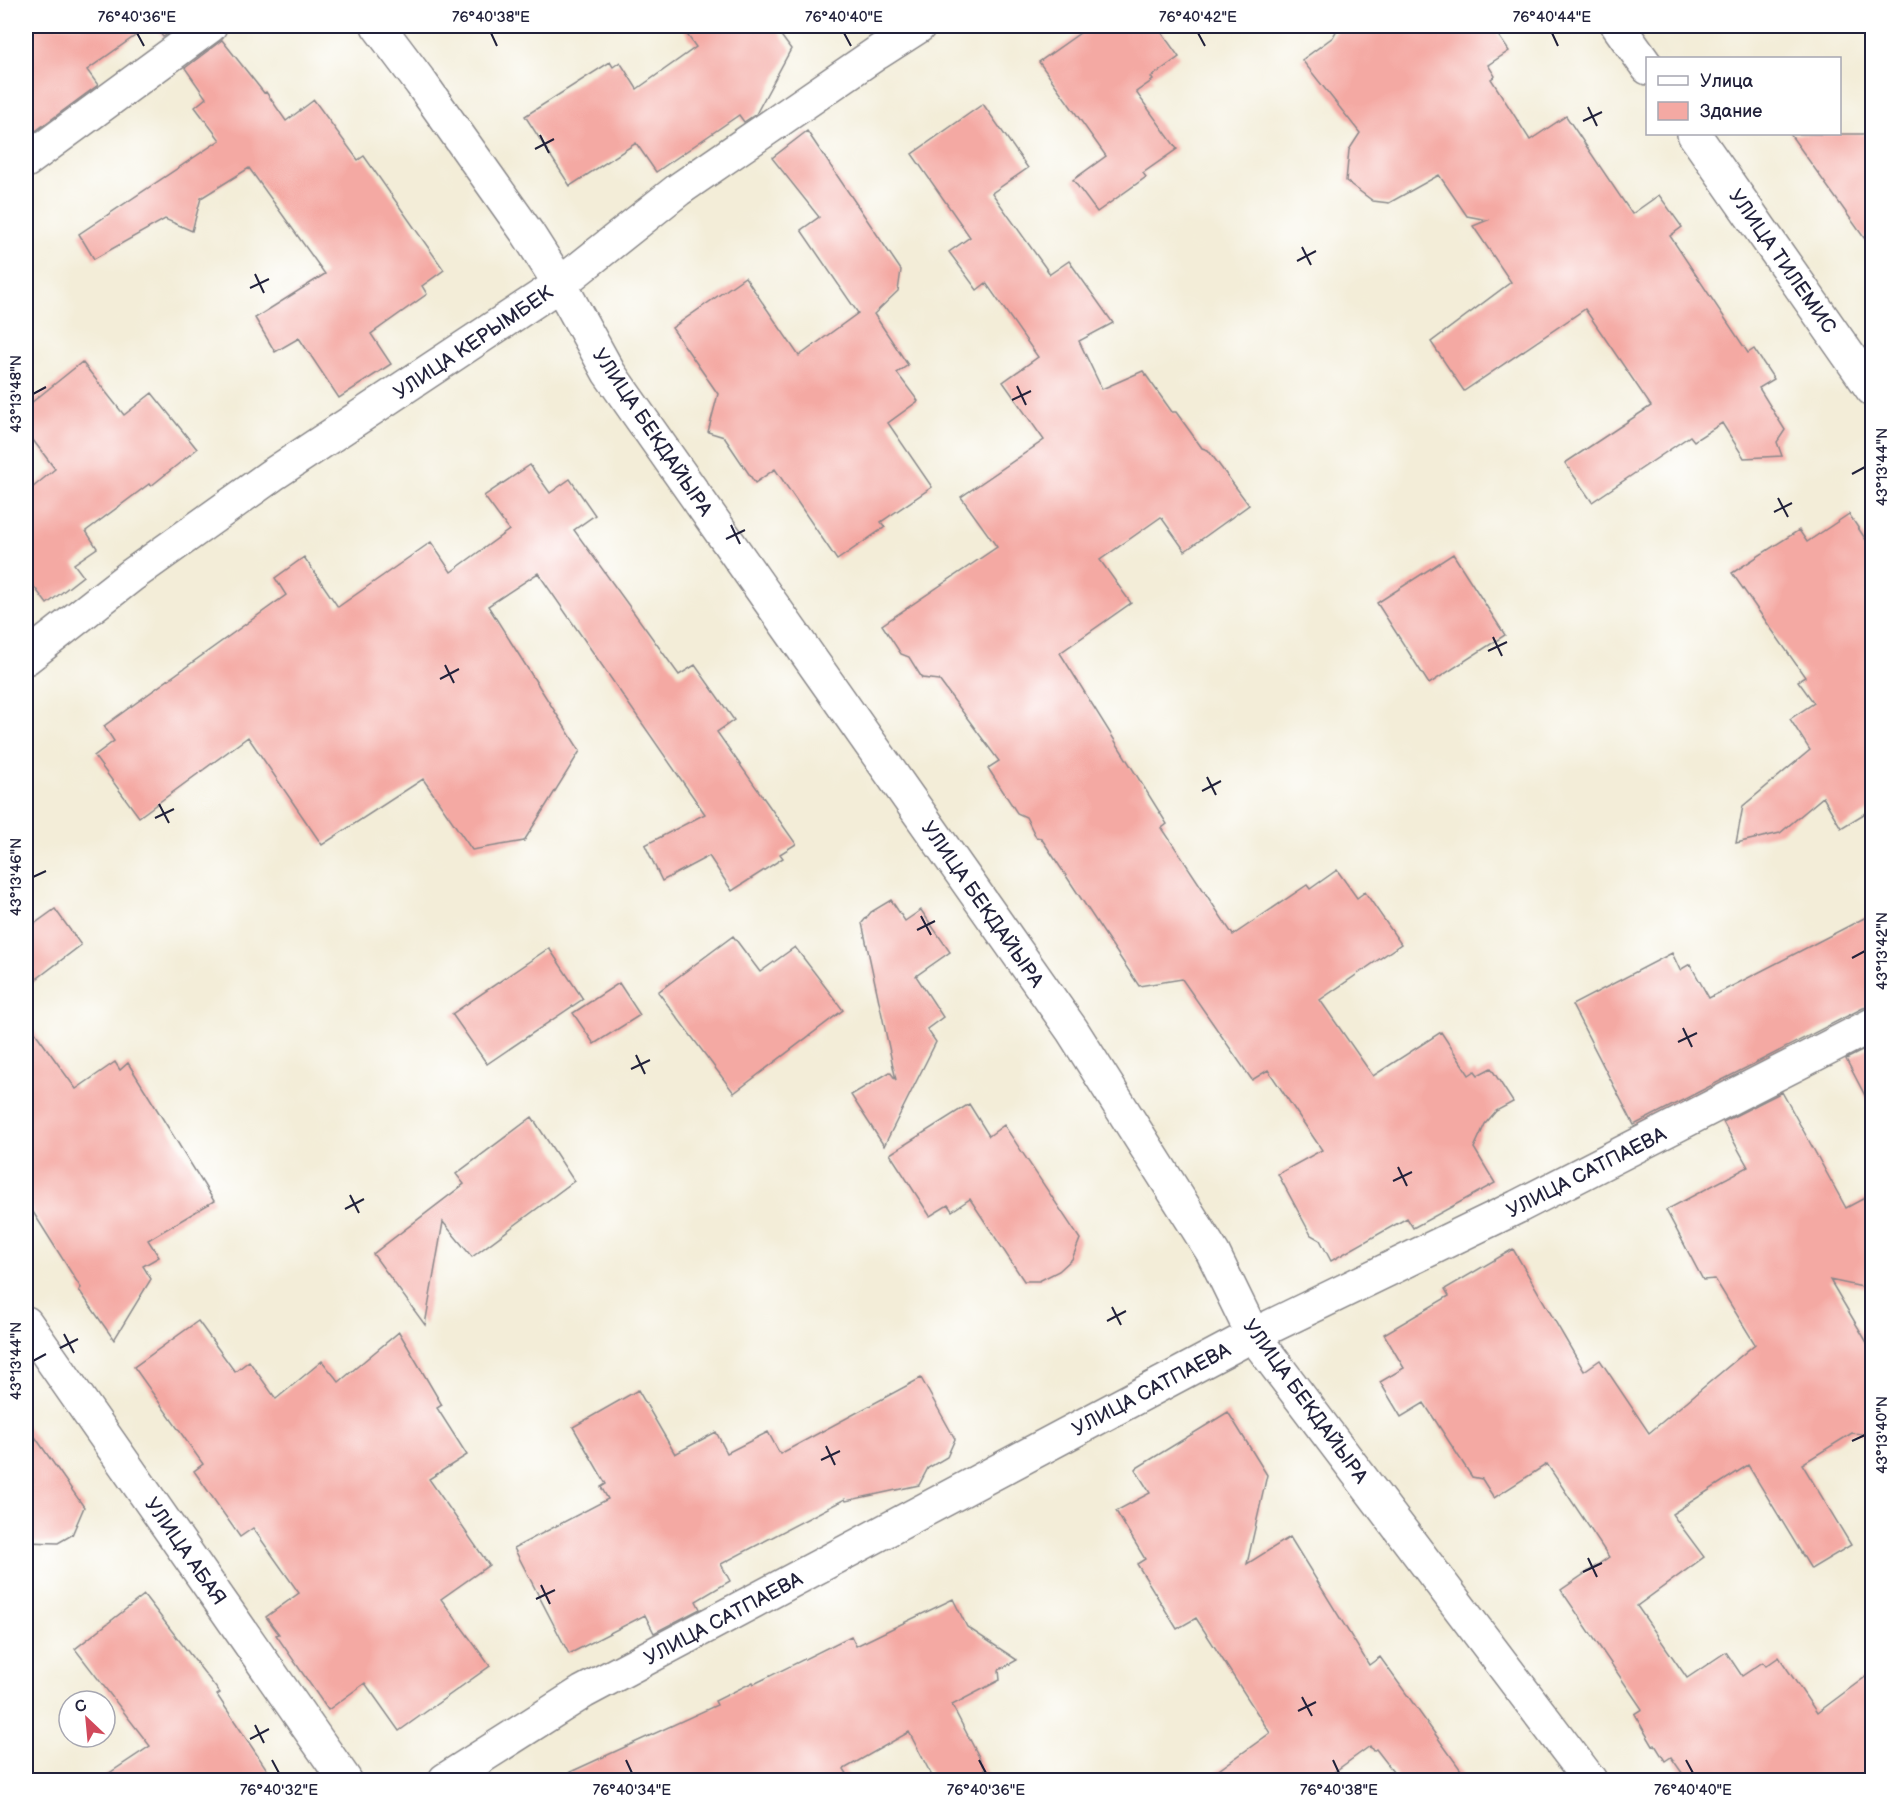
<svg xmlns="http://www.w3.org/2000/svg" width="1898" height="1806" viewBox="0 0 1898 1806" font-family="'Balsamiq Sans',sans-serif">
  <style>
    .building { fill: #f4a9a3 }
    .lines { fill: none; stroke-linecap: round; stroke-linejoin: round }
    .minor-casing { stroke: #8a888a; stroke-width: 36 }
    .minor { stroke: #fff; stroke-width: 33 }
    .ticks { fill: none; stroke: #22223b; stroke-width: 2 }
    .labels { text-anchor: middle; stroke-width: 6; stroke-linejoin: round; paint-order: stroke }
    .street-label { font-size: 20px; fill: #22223b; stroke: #fff }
    .neatline { fill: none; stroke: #22223b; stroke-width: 2 }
    .ticks-label { font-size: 15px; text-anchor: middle; fill: #22223b }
  </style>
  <rect width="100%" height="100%" fill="#fff"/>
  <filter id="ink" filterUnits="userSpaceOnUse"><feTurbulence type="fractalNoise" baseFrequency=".0167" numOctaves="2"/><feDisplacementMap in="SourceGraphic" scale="12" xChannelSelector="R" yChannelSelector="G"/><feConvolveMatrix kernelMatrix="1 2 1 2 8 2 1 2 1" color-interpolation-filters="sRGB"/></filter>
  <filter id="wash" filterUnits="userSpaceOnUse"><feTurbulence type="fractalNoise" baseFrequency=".008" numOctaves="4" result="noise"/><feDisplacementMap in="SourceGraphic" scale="24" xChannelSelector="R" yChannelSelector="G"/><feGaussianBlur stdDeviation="1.35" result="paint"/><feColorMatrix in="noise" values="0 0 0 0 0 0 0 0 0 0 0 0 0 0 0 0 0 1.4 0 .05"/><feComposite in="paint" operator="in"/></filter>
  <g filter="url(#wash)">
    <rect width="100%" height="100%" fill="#f3edd8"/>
    <g id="blocks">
      <path class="building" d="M26,26H149L87,70L98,85L26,138Z
        M155,26H179L163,37Z
        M681,26H774L791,49L756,114L744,122L739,115L656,172L636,143L570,186L525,116L610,62L613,67L620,62L637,89L696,47Z
        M1090,26H1157L1179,57L1151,77L1153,80L1136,92L1177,149L1143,173L1146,177L1097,212L1073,180L1106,156L1039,62Z
        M1339,26H1492L1509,51L1488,65L1495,76L1491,79L1530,140L1566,116L1632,214L1659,195L1682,227L1670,236L1748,353L1754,349L1774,379L1759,388L1785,430L1777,442L1782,456L1744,458L1722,423L1694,441L1690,436L1592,502L1565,463L1651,406L1585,309L1464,391L1431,342L1511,282L1473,226L1488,220L1467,216L1439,175L1389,203L1373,201L1346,181L1349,150L1360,133L1302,60L1333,37Z
        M222,40L264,93L266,92L286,121L314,100L358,160L364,156L444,270L422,286L427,294L371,334L391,364L339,398L299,338L275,352L255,318L325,274L249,168L201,198L192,231L165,219L94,259L79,234L220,140L195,107L206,98L185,68Z
        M983,104L1028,168L992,193L1050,274L1069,261L1113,323L1079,341L1102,389L1143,371L1172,412H1176L1202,448L1208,450L1249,505L1185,551L1161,517L1100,560L1131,603L1060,653L1167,824L1162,828L1233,935L1307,885L1310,889L1337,870L1357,898L1365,892L1401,944L1320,1000L1373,1076L1441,1032L1469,1075L1475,1071L1478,1075L1491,1068L1513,1102L1496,1111L1485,1124L1474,1148L1495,1183L1413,1228L1407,1218L1331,1261L1320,1240L1311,1235L1278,1174L1322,1150L1268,1070L1252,1080L1182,979L1139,986L1041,838L1036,837L1026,817L1017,813L988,768L999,761L939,680L922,678L909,657L901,654L882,625L997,547L961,497L1044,440L1003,382L1038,357L986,283L977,290L949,252L970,237L912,154Z
        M807,131L901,270L898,291L874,314L908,365L897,373L918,401L888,423L932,487L881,522L885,527L837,560L775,469L755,483L724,437L708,432L718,394L672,328L745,277L799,356L858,313L801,230L819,217L772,158Z
        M1790,134H1872V249Z
        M82,362L124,415L152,393L197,449L151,486L149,484L86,531L97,548L74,564L83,576L47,604L26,576V493L55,469L26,431V407Z
        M530,465L550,493L570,479L595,515L574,530L679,675L695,665L734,720L717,732L796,844L780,854L783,858L732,891L709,856L662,881L645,845L705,814L538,573L488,606L580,751L524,841L472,850L423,779L322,845L248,737L139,817L94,756L114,741L104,726L286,595L275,578L304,557L338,607L431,542L451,572L509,530L484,496Z
        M1849,514L1872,549V809L1841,828L1823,797L1780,833L1736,843L1743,806L1810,750L1790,719L1814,703L1798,681L1805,677L1732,573L1799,530L1807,542Z
        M1453,554L1505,635L1429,684L1377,603Z
        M891,900L905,921L921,910L950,952L916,976L943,1017L927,1029L936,1042L884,1146L851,1095L890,1072L896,1080L862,923L871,912Z
        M55,909L81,945L26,987V930Z
        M1872,914V1006L1863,1008L1634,1125L1572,1005L1672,953L1680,970L1690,964L1709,998Z
        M733,936L760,972L795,947L843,1010L734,1093L658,992Z
        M549,948L583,999L487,1064L452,1014Z
        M619,983L640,1015L594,1044L573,1013Z
        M26,1020L76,1089L115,1062L120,1070L128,1063L214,1201L148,1240L159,1257L143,1266L151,1279L114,1340L79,1290L81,1288L26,1201Z
        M1872,1046V1109L1846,1059Z
        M1782,1092L1846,1208L1872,1194V1289L1830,1280L1872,1351V1435L1852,1433L1802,1464L1851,1545L1811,1569L1748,1465L1672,1514L1704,1557L1637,1606L1687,1678L1726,1652L1742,1676L1763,1662L1766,1666L1779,1657L1817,1713L1872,1672V1780H1687L1671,1757L1665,1761L1655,1745L1653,1746L1634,1714L1642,1709L1561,1590L1609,1557L1547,1464L1494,1498L1482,1479L1472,1477L1424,1403L1401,1417L1380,1382L1404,1368L1384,1334L1449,1296L1445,1289L1513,1249L1584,1371L1600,1360L1649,1433L1755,1344L1715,1279L1703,1280L1666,1210L1748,1167L1723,1122Z
        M969,1104L989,1136L1004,1125L1080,1239L1072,1259L1059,1271L1039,1281H1024L970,1199L952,1211L948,1205L930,1216L890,1154Z
        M532,1117L574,1181L472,1257L443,1222L425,1325L373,1254L464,1184L456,1174Z
        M198,1321L235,1372L249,1361L276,1399L322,1361L339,1382L399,1332L442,1405L437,1408L467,1455L429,1479L489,1565L441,1599L490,1666L399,1731L365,1683L328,1710L276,1635L279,1634L266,1617L299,1593L253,1528L240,1537L194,1471L203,1464L134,1367Z
        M921,1378L955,1439L947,1457L928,1468L919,1485L846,1501L845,1499L721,1564L730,1581L696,1601L700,1609L654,1633L645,1615L569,1654L514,1548L608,1499L601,1487L606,1484L573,1427L638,1390L675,1454L716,1432L727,1453L768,1432L780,1454Z
        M1228,1412L1267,1475L1247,1564L1290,1537L1369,1665L1380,1657L1468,1780H1400L1376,1749L1373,1751L1370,1746L1323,1780H1205L1270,1733L1196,1618L1177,1629L1137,1564L1145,1559L1116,1511L1150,1493L1135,1469Z
        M26,1424L84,1507L72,1535L58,1543L26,1542Z
        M144,1595L220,1693L217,1695L274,1780H99L150,1746L75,1649Z
        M953,1599L967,1627L1017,1660L999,1670L1000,1680L952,1705L991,1780H934L909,1732L844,1769L851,1780H553L717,1705L715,1701L753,1682L754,1684L851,1636L856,1646Z"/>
    </g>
  </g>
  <g filter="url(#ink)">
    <use href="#blocks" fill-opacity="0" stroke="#8a888a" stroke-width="1.5"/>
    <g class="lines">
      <g class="minor-casing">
        <path id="minor" d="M378,26L421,83L528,234L560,284L609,373L1072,1030L1213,1253L1253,1335L1590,1780
          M1618,26L1648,68
          M1694,134L1872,389
          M26,161L210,26
          M26,658L132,575L272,475L560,284L678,190L877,53L919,26
          M26,1323L345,1780
          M445,1780L583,1692L1253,1335L1517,1207L1872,1025"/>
      </g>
      <use href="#minor" class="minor"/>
    </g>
  </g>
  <path class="ticks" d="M137,33L144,46M491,33L497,46M844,33L851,46M1198,33L1205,46M1552,33L1558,46M1588,107L1597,126M1583,121L1602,112M540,135L549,153M535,149L554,139M1302,247L1311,265M1297,261L1316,251M255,274L264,293M250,288L269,279M1017,386L1026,405M33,394L46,387M1012,400L1031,391M1852,474L1865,467M1778,498L1788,517M1774,512L1792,503M731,525L740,544M726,539L745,530M1493,637L1502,656M1488,651L1507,642M445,665L454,683M440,679L459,669M1207,777L1216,795M1202,791L1221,781M159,804L169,823M155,818L174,809M33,877L46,871M921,916L931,935M917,930L935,921M1852,958L1865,951M1683,1028L1692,1047M1678,1042L1697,1033M636,1055L645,1074M631,1069L650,1060M1398,1167L1407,1186M1393,1181L1412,1172M350,1195L359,1213M345,1209L364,1199M1112,1307L1121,1325M1107,1321L1126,1311M64,1334L74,1353M60,1348L78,1339M33,1361L46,1354M1852,1441L1865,1435M826,1446L835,1465M821,1460L840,1451M1588,1558L1597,1577M1583,1572L1602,1563M541,1585L550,1604M536,1599L555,1590M1302,1697L1312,1716M1298,1711L1316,1702M255,1725L264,1743M250,1739L269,1729M272,1760L279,1773M626,1760L632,1773M979,1760L986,1773M1333,1760L1339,1773M1686,1760L1693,1773"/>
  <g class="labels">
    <g class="street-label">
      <text transform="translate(1783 261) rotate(55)" y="7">УЛИЦА ТИЛЕМИС</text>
      <text transform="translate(473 342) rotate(-34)" y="7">УЛИЦА КЕРЫМБЕК</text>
      <text transform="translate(653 432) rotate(56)" y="7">УЛИЦА БЕКДАЙЫРА</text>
      <text transform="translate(983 904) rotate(55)" y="7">УЛИЦА БЕКДАЙЫРА</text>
      <text transform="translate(1586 1172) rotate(-27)" y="7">УЛИЦА САТПАЕВА</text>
      <text transform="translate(1151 1389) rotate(-28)" y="7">УЛИЦА САТПАЕВА</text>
      <text transform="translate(1306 1401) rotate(54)" y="7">УЛИЦА БЕКДАЙЫРА</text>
      <text transform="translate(186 1551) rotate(55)" y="7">УЛИЦА АБАЯ</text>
      <text transform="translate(723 1618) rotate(-28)" y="7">УЛИЦА САТПАЕВА</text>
    </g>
  </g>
  <rect width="1898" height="1806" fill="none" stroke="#fff" stroke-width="66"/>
  <rect x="1646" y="57" width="195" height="78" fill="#ffffff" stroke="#a7a7b1" stroke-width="1.5"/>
  <rect x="1658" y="76" width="30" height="9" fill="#ffffff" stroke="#a7a7b1" stroke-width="1.5"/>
  <text x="1700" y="87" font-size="18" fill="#22223b">Улица</text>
  <rect x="1658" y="102" width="30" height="18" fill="#f4a9a3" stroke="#a7a7b1" stroke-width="1.5"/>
  <text x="1700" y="117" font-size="18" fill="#22223b">Здание</text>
  <g transform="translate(87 1719) rotate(334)"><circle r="28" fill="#ffffff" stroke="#a7a7b1" stroke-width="1.5"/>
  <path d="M0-4.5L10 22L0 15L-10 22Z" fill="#d1495b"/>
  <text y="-9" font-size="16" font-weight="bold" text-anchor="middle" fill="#22223b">С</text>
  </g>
  <rect x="33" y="33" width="1832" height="1740" class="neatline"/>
  <g class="ticks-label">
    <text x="137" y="22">76°40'36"E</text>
    <text x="491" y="22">76°40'38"E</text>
    <text x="844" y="22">76°40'40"E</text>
    <text x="1198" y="22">76°40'42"E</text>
    <text x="1552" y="22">76°40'44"E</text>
    <text transform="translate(16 394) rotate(-90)" y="5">43°13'48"N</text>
    <text transform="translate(1882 467) rotate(-90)" y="5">43°13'44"N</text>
    <text transform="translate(16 877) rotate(-90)" y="5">43°13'46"N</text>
    <text transform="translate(1882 951) rotate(-90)" y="5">43°13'42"N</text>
    <text transform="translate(16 1361) rotate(-90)" y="5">43°13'44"N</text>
    <text transform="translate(1882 1435) rotate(-90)" y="5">43°13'40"N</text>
    <text x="279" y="1795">76°40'32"E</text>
    <text x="632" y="1795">76°40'34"E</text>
    <text x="986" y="1795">76°40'36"E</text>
    <text x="1339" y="1795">76°40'38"E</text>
    <text x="1693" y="1795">76°40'40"E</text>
  </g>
</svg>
